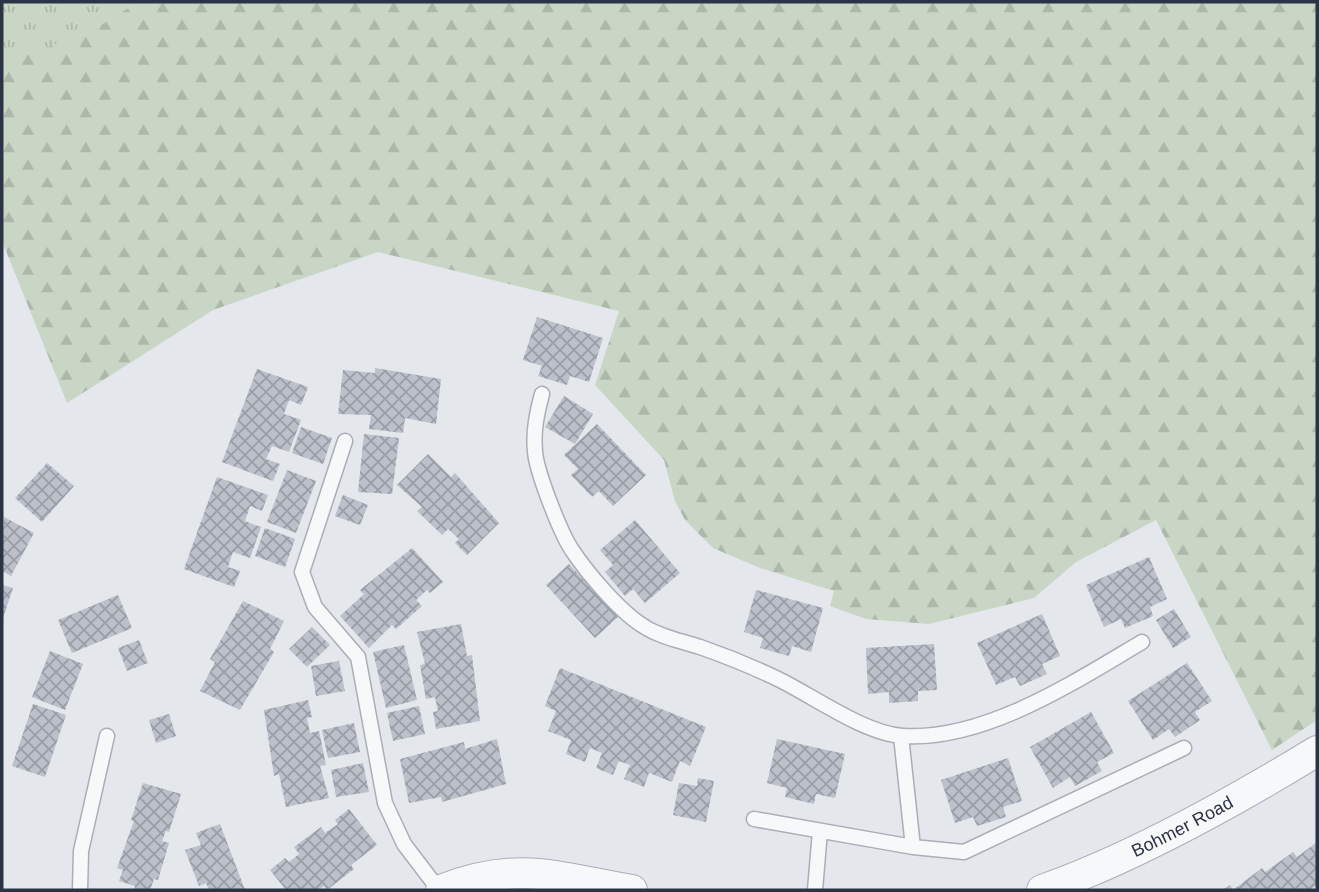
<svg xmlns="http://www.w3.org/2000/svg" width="1319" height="892" viewBox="0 0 1319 892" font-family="Helvetica,sans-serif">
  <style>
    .grass { fill: url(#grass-tufts) }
    .forest { fill: url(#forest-firs) }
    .building { fill: url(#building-cross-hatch) }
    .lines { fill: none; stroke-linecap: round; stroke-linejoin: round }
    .lane-casing { stroke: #a9aeb7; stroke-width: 17 }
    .street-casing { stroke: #a9aeb7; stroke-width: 32 }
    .lane { stroke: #f7f8fa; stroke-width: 14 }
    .street { stroke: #f7f8fa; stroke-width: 30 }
    .labels { text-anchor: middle; stroke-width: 6; stroke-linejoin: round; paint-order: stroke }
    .street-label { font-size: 18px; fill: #2b3445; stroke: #f4f6f9 }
  </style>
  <defs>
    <pattern id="grass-tufts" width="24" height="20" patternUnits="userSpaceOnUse" patternTransform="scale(1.75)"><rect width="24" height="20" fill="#c9d6c5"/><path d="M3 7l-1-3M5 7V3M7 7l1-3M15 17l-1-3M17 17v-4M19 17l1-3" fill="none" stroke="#adb8ab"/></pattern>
    <pattern id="forest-firs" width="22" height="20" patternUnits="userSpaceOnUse" patternTransform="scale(1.75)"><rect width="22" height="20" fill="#c9d6c5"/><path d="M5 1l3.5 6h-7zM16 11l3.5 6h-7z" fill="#adb8ab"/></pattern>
    <pattern id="building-cross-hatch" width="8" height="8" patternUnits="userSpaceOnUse" patternTransform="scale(1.75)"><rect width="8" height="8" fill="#bbc0ca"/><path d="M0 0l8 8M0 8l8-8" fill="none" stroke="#989da6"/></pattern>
  </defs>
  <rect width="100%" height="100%" fill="#e4e7ec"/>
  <path class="grass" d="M2,2H138L86,34L2,62Z"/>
  <path class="forest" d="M138,2H1317V720L1272,750L1156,520L1076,562L1034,598L929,624L866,619L830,606L834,591L760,568L713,548L685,520L675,501L664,460L595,385L619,311L378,252L213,310L67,403L2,241V62L86,34Z"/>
  <path class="building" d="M537,317L603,338L589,382L570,376L567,385L538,376L542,366L523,360Z
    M375,368L441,379L436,424L405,418L403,433L369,429L371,415L338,414L343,370L375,373Z
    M257,369L308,387L301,405L289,400L284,414L301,420L289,452L272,446L266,459L280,464L273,481L222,462Z
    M564,396L593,414L575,444L545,427Z
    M597,424L646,475L613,506L599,491L592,497L571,475L578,469L564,455Z
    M301,427L332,438L323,464L292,453Z
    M364,434L399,438L392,494L358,492Z
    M428,454L451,477L455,473L499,523L467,555L455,543L459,539L448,529L442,535L417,511L422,507L397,485Z
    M47,463L74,486L42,522L15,498Z
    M287,470L316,481L296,533L267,522Z
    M217,477L268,495L262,511L250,506L245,521L261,527L250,558L233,552L228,567L240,571L234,587L184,569Z
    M343,495L368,505L360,525L335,516Z
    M4,517L34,533L11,576L2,571Z
    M635,520L680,573L645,603L633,589L625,596L605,572L613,565L600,550Z
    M265,528L295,539L285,567L255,556Z
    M412,548L443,582L430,593L427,590L416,600L422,606L396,629L392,625L369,648L340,616L364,594L360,590Z
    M1149,557L1167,599L1150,607L1153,616L1125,628L1121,619L1104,627L1086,585Z
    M569,564L618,617L595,638L546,585Z
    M2,585L13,588L2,621Z
    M756,590L823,608L811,652L792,646L789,656L760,648L763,638L744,632Z
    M118,595L132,628L72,653L58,620Z
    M243,601L284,621L270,649L274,652L240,710L200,691L215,662L210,659Z
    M1174,609L1191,637L1173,648L1156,620Z
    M1042,614L1060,656L1042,664L1047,674L1020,686L1015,677L996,685L977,643Z
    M461,624L467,656L472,655L480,721L436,729L433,712L438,711L435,697L426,699L420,665L425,664L417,632Z
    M312,627L330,645L307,667L289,649Z
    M139,640L148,663L127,671L118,648Z
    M934,644L937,690L918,691V701L889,703V692L868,694L866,648Z
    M404,645L417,700L386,708L373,652Z
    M50,651L83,664L65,710L32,697Z
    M339,661L345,691L316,696L311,666Z
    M1187,663L1212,701L1195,712L1200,720L1175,737L1169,729L1153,740L1128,701Z
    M560,668L706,727L690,766L680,761L672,782L649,773L644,787L624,779L630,765L619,761L613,775L596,768L602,753L590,748L585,762L566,754L571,740L548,731L556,711L545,706Z
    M308,700L312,717L307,718L310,733L319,731L326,765L320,766L329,798L286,807L279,774L274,776L264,710Z
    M33,704L66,715L45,777L12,766Z
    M419,706L425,734L393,741L387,713Z
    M1091,712L1114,753L1097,762L1102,771L1075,786L1070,777L1053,788L1030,747Z
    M169,714L176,736L156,743L149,720Z
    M354,723L360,752L328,758L322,730Z
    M497,739L506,784L442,802L441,797L409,803L400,759L464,742L465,749Z
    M777,739L845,754L835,798L816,794L814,804L785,797L787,788L767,783Z
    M1008,758L1022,801L1003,807L1006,817L977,826L973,817L955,823L941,780Z
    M363,763L369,792L336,797L331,770Z
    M698,778L714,781L706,822L673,815L679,783L697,786Z
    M143,783L181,794L169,832L166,831L162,841L169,843L158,880L154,879L150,890H134L135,886L119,881L123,870L117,868L134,821L131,820Z
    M349,809L377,845L351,865L354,869L327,890L324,886L318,890H286L270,870L285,858L289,862L299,854L294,847L321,827L325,833L338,824L335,820Z
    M220,824L245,890H209L206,883L199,886L185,850L201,845L196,833Z
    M1317,842V885L1310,890H1223L1230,885L1233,890L1262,868L1265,872L1293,852L1297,857Z"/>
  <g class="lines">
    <g class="lane-casing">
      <path id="lane" d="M542,394C537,413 533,431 535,451C536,471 561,534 572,550C587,573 622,614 645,627C660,637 682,641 700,647C726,656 753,667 778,679C813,696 865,734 903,736C985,741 1074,682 1142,642
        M345,441L302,572L315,607L358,657L385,803L404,844L439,890
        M901,736L913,847
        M754,819L913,847L964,852L1184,748
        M80,890L81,851L107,736
        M815,890L820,831"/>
    </g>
    <g class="street-casing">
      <g id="street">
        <path d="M441,890C517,860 556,877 632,890"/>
        <path id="s1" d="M1042,890C1133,858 1235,801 1317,751"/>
      </g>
    </g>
    <use href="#lane" class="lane"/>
    <use href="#street" class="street"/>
  </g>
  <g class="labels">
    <g class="street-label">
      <text dy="6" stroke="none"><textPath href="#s1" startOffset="154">Bohmer Road</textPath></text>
    </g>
  </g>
  <rect width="1319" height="892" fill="none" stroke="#2b3445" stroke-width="7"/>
</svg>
